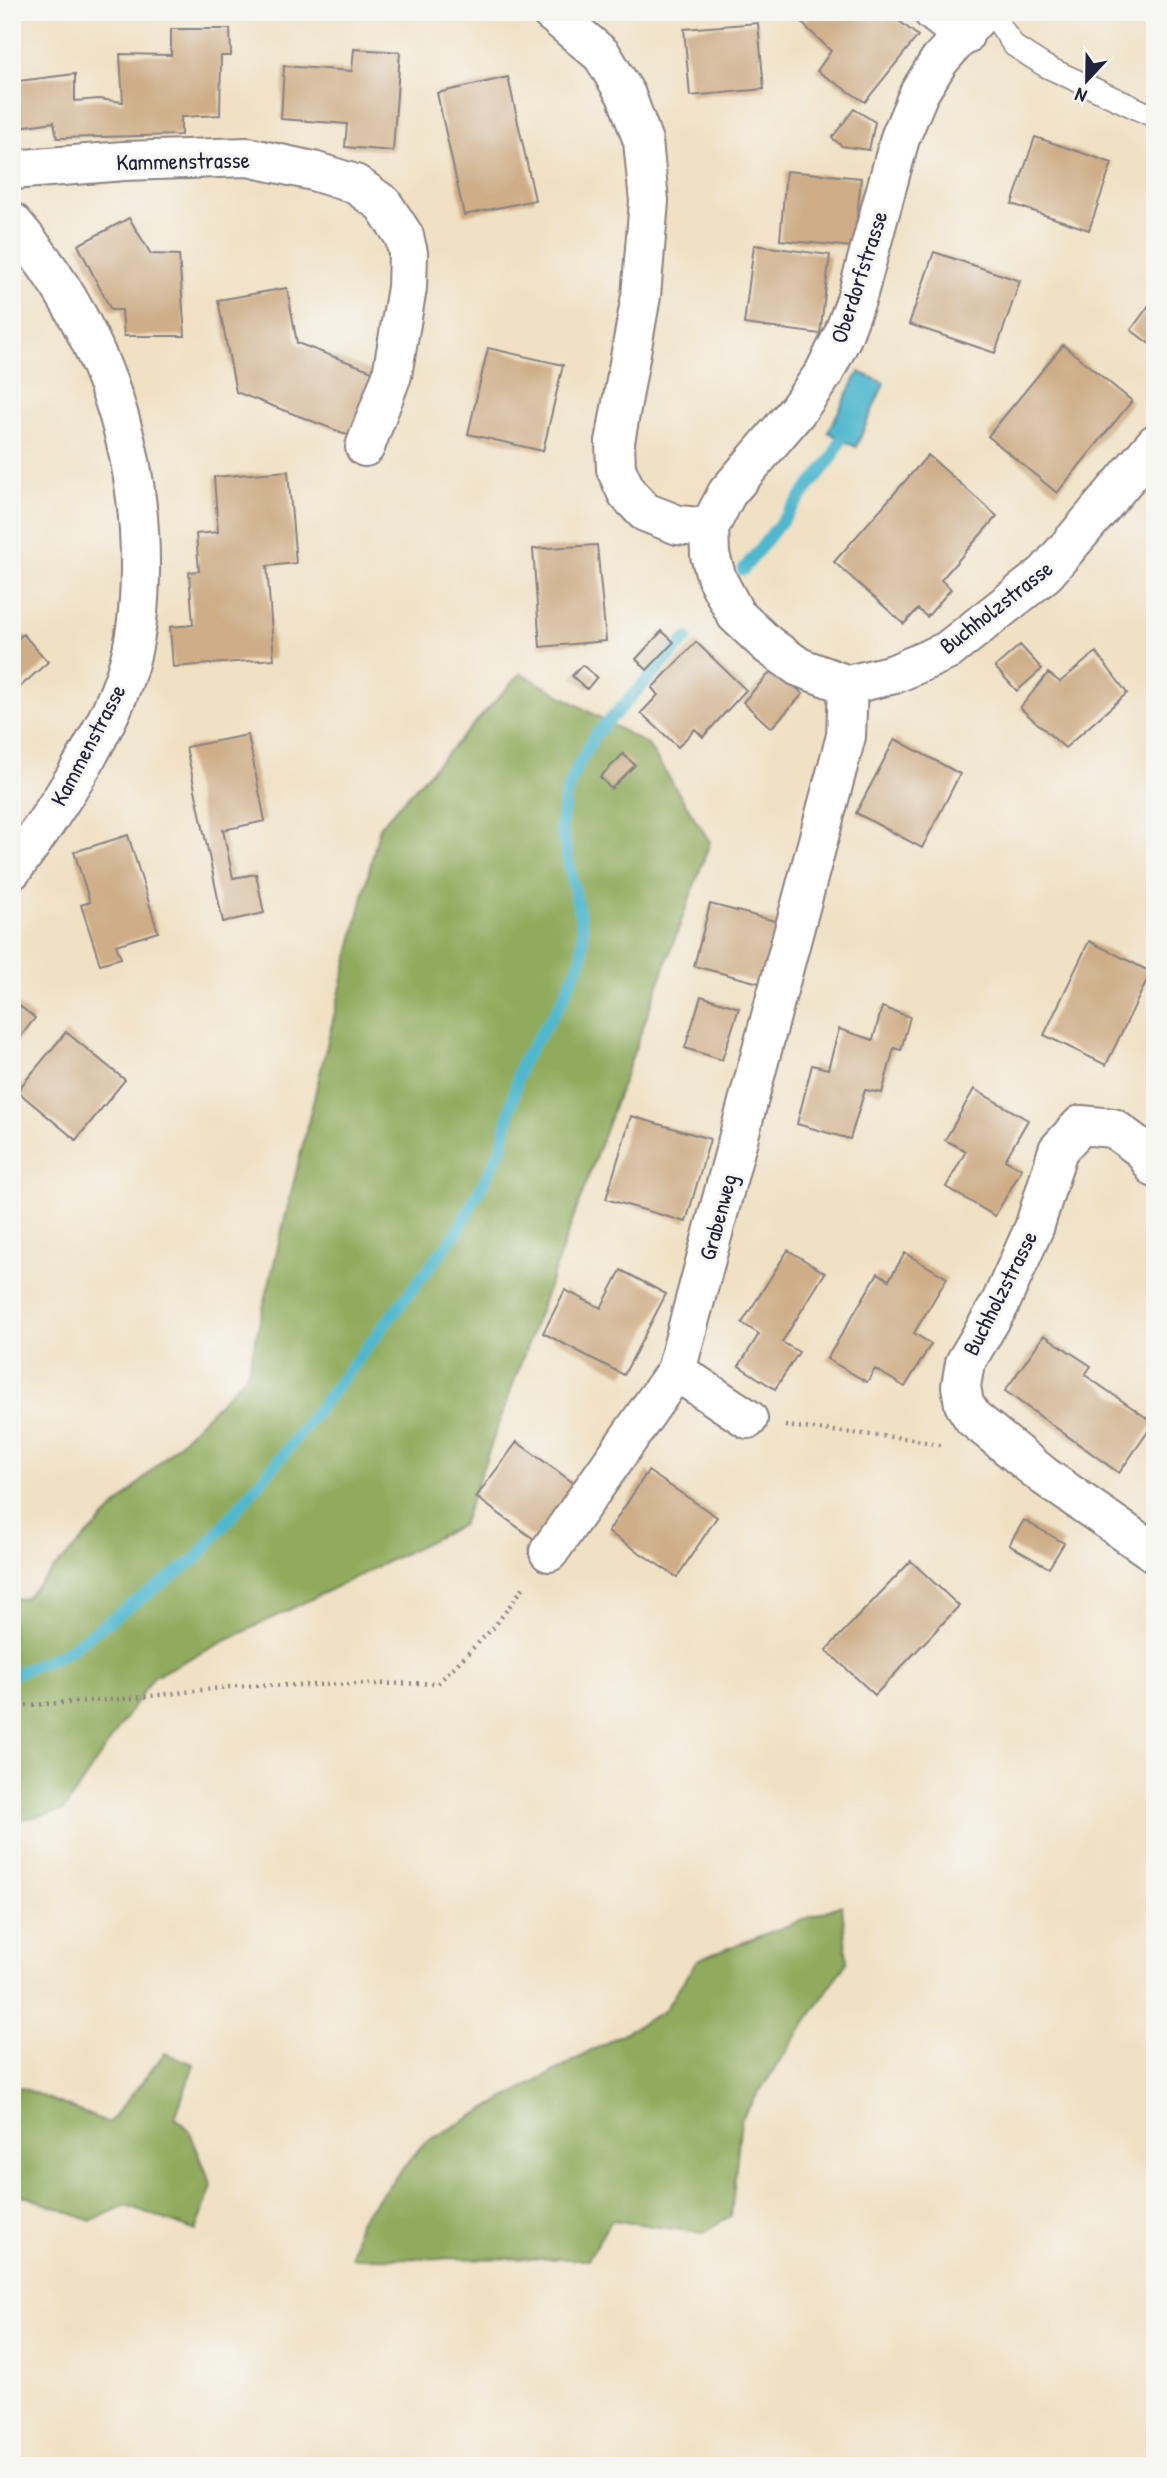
<svg xmlns="http://www.w3.org/2000/svg" width="1167" height="2478" viewBox="0 0 1167 2478" font-family="'Patrick Hand',sans-serif">
  <style>
    .forest { fill: #90ab5d; stroke: #59664c; stroke-width: 2 }
    .water { fill: #50b8ce; stroke: #396d84; stroke-width: 2 }
    .lines { fill: none; stroke-linecap: round; stroke-linejoin: round }
    .stream { stroke: #50b8ce; stroke-width: 12 }
    .building { fill: #cead87 }
    .service-casing { stroke: #898280; stroke-width: 24 }
    .minor-casing { stroke: #898280; stroke-width: 42 }
    .path { stroke: #898280; stroke-width: 4.5; stroke-dasharray: 2 5; stroke-linecap: butt }
    .service { stroke: #fff; stroke-width: 21 }
    .minor { stroke: #fff; stroke-width: 38 }
    .labels { text-anchor: middle; stroke-width: 6; stroke-linejoin: round; paint-order: stroke }
    .street-label { font-size: 23px; fill: #22223b; stroke: #f6f6f2 }
  </style>
  <rect width="100%" height="100%" fill="#f6f6f2"/>
  <filter id="ink" filterUnits="userSpaceOnUse"><feTurbulence type="fractalNoise" baseFrequency=".0143" numOctaves="2"/><feDisplacementMap in="SourceGraphic" scale="14" xChannelSelector="R" yChannelSelector="G"/><feConvolveMatrix kernelMatrix="1 2 1 2 8 2 1 2 1" color-interpolation-filters="sRGB"/></filter>
  <filter id="wash" filterUnits="userSpaceOnUse"><feTurbulence type="fractalNoise" baseFrequency=".00686" numOctaves="4" result="noise"/><feDisplacementMap in="SourceGraphic" scale="28" xChannelSelector="R" yChannelSelector="G"/><feGaussianBlur stdDeviation="1.57" result="paint"/><feColorMatrix in="noise" values="0 0 0 0 0 0 0 0 0 0 0 0 0 0 0 0 0 1.4 0 .05"/><feComposite in="paint" operator="in"/></filter>
  <g filter="url(#wash)">
    <rect width="100%" height="100%" fill="#f0e1c4"/>
    <path class="forest" d="M521,673L648,745L710,842L462,1525L154,1676L63,1811L12,1821V1600L25,1598L247,1375L380,826Z
      M842,1905L847,1961L741,2119L731,2216L703,2233L611,2220L588,2259L351,2258L359,2221L424,2143L664,2011L697,1960Z
      M165,2053L194,2064L175,2118L189,2130L212,2186L196,2231L126,2205L91,2221L12,2191V2087L22,2088L109,2123Z"/>
    <path class="water" d="M859,372L884,383L856,447L828,432Z"/>
    <g class="lines">
      <path class="stream" d="M743,570L832,458L847,427
        M12,1675L63,1654L196,1559L286,1451L457,1232L501,1150L521,1064L561,1003L582,958L583,929L561,825L566,796L576,770L595,735L687,638"/>
    </g>
    <g id="blocks">
      <path class="building" d="M813,12H888L918,36L865,102L817,71L831,51L802,23Z
        M758,23L764,89L690,96L684,29Z
        M171,29H230L231,56H221L220,115L181,117V135L57,138L54,122L12,128V72L19,81L75,74V101L99,99L123,102L120,54L171,55Z
        M354,49L400,52L393,151L345,147L347,124L281,119L284,66L352,71Z
        M508,77L535,200L464,215L437,93Z
        M854,109L875,122L869,150L842,146L832,138Z
        M1035,137L1112,163L1089,230L1012,204Z
        M786,171L861,178L854,247L780,240Z
        M129,218L151,254L179,255L185,336H124L122,310H111L78,245Z
        M754,245L830,255L820,334L744,324Z
        M934,252L1020,281L995,353L909,324Z
        M287,288L297,343L375,372L351,436L236,392L218,300Z
        M1155,297V348L1131,330Z
        M1063,345L1132,401L1057,493L988,436Z
        M488,348L563,365L543,451L468,434Z
        M928,455L997,516L941,580L951,589L927,617L918,609L904,624L834,562Z
        M288,471L296,563L267,566L274,659L173,667L170,627L193,625L189,572L199,571L196,534L218,532L214,477Z
        M597,545L606,641L540,647L533,549Z
        M662,631L674,642L647,670L636,659Z
        M23,634L48,662L12,694V644Z
        M696,642L746,690L703,737L695,729L678,747L641,713L658,695L652,688Z
        M1020,645L1042,669L1017,691L995,667Z
        M1096,652L1127,693L1065,748L1020,708L1048,673L1060,682Z
        M582,665L597,677L587,689L572,676Z
        M774,668L803,694L771,728L743,702Z
        M248,735L265,821L223,830L233,878L256,874L264,913L223,922L186,747Z
        M895,739L960,774L922,848L856,813Z
        M623,754L635,765L611,789L600,777Z
        M128,835L158,932L116,945L121,958L100,964L81,905L90,902L74,852Z
        M710,904L779,922L763,984L694,966Z
        M1089,941L1151,972L1106,1065L1044,1035Z
        M701,996L739,1008L722,1060L685,1048Z
        M12,1000L35,1018L12,1048Z
        M882,1007L910,1017L901,1050L894,1048L882,1093L865,1090L850,1139L797,1124L812,1065L828,1069L839,1029L873,1040Z
        M66,1032L125,1080L76,1140L17,1091Z
        M974,1089L1028,1120L1005,1160L1022,1169L995,1216L946,1187L966,1151L945,1140Z
        M631,1116L710,1139L686,1222L606,1199Z
        M788,1250L825,1273L782,1342L799,1352L775,1389L739,1366L759,1334L742,1323Z
        M905,1253L947,1278L914,1333L931,1344L905,1387L875,1369L867,1382L827,1359L878,1273L889,1280Z
        M621,1270L666,1294L624,1375L543,1333L565,1290L601,1308Z
        M1044,1335L1091,1366L1085,1375L1154,1423L1119,1473L1005,1391Z
        M517,1442L575,1484L534,1539L476,1497Z
        M648,1471L717,1517L677,1577L608,1532Z
        M1024,1520L1064,1543L1049,1568L1009,1545Z
        M911,1561L959,1606L875,1695L826,1650Z"/>
    </g>
  </g>
  <g filter="url(#ink)">
    <use href="#blocks" fill-opacity="0" stroke="#898280" stroke-width="2"/>
    <g class="lines">
      <g class="service-casing">
        <path id="service" d="M991,12L1014,46L1045,66L1155,117"/>
      </g>
      <g class="minor-casing">
        <path id="minor" d="M551,12L602,55L626,95L643,141L649,201L641,296L615,442L616,469L627,493L645,512L678,525L709,528
          M933,12L964,36
          M982,12L939,61L919,93L900,138L857,297L843,335L824,373L797,411L727,493L709,528L710,555L717,579L736,615L768,645L799,667L848,685L894,674L947,651L1046,573L1155,444
          M12,170L124,161L248,157L313,171L355,184L383,204L404,236L408,253L407,288L392,375L365,447
          M12,222C96,318 141,440 140,568C140,603 137,639 126,673C106,735 52,817 12,870
          M1155,1168L1143,1150L1113,1128L1081,1125L1058,1150L1034,1228L1000,1304L965,1363L961,1386L964,1404L973,1418L1044,1476L1155,1553
          M748,1419L676,1371L846,736L848,685
          M549,1552L676,1371"/>
      </g>
      <path class="path" d="M785,1426L912,1439L943,1446
        M12,1706L124,1699L238,1686L438,1683L494,1627L526,1584"/>
      <use href="#service" class="service"/>
      <use href="#minor" class="minor"/>
    </g>
  </g>
  <g class="labels">
    <g class="street-label">
      <text transform="translate(183 161) rotate(-1)" y="8">Kammenstrasse</text>
      <text transform="translate(859 277) rotate(-72)" y="8">Oberdorfstrasse</text>
      <text transform="translate(996 607) rotate(-38)" y="8">Buchholzstrasse</text>
      <text transform="translate(88 745) rotate(-62)" y="8">Kammenstrasse</text>
      <text transform="translate(718 1217) rotate(-75)" y="8">Grabenweg</text>
      <text transform="translate(1000 1293) rotate(-63)" y="8">Buchholzstrasse</text>
    </g>
  </g>
  <rect width="1167" height="2478" fill="none" stroke="#f6f6f2" stroke-width="42"/>
  <g transform="translate(1087 80) rotate(202)" stroke="#f6f6f2" stroke-width="5" paint-order="stroke">
  <path d="M0-5L12 26L0 18L-12 26Z" fill="#22223b"/>
  <text y="-10" font-size="19" font-weight="bold" text-anchor="middle" fill="#22223b">N</text>
  </g>
</svg>
